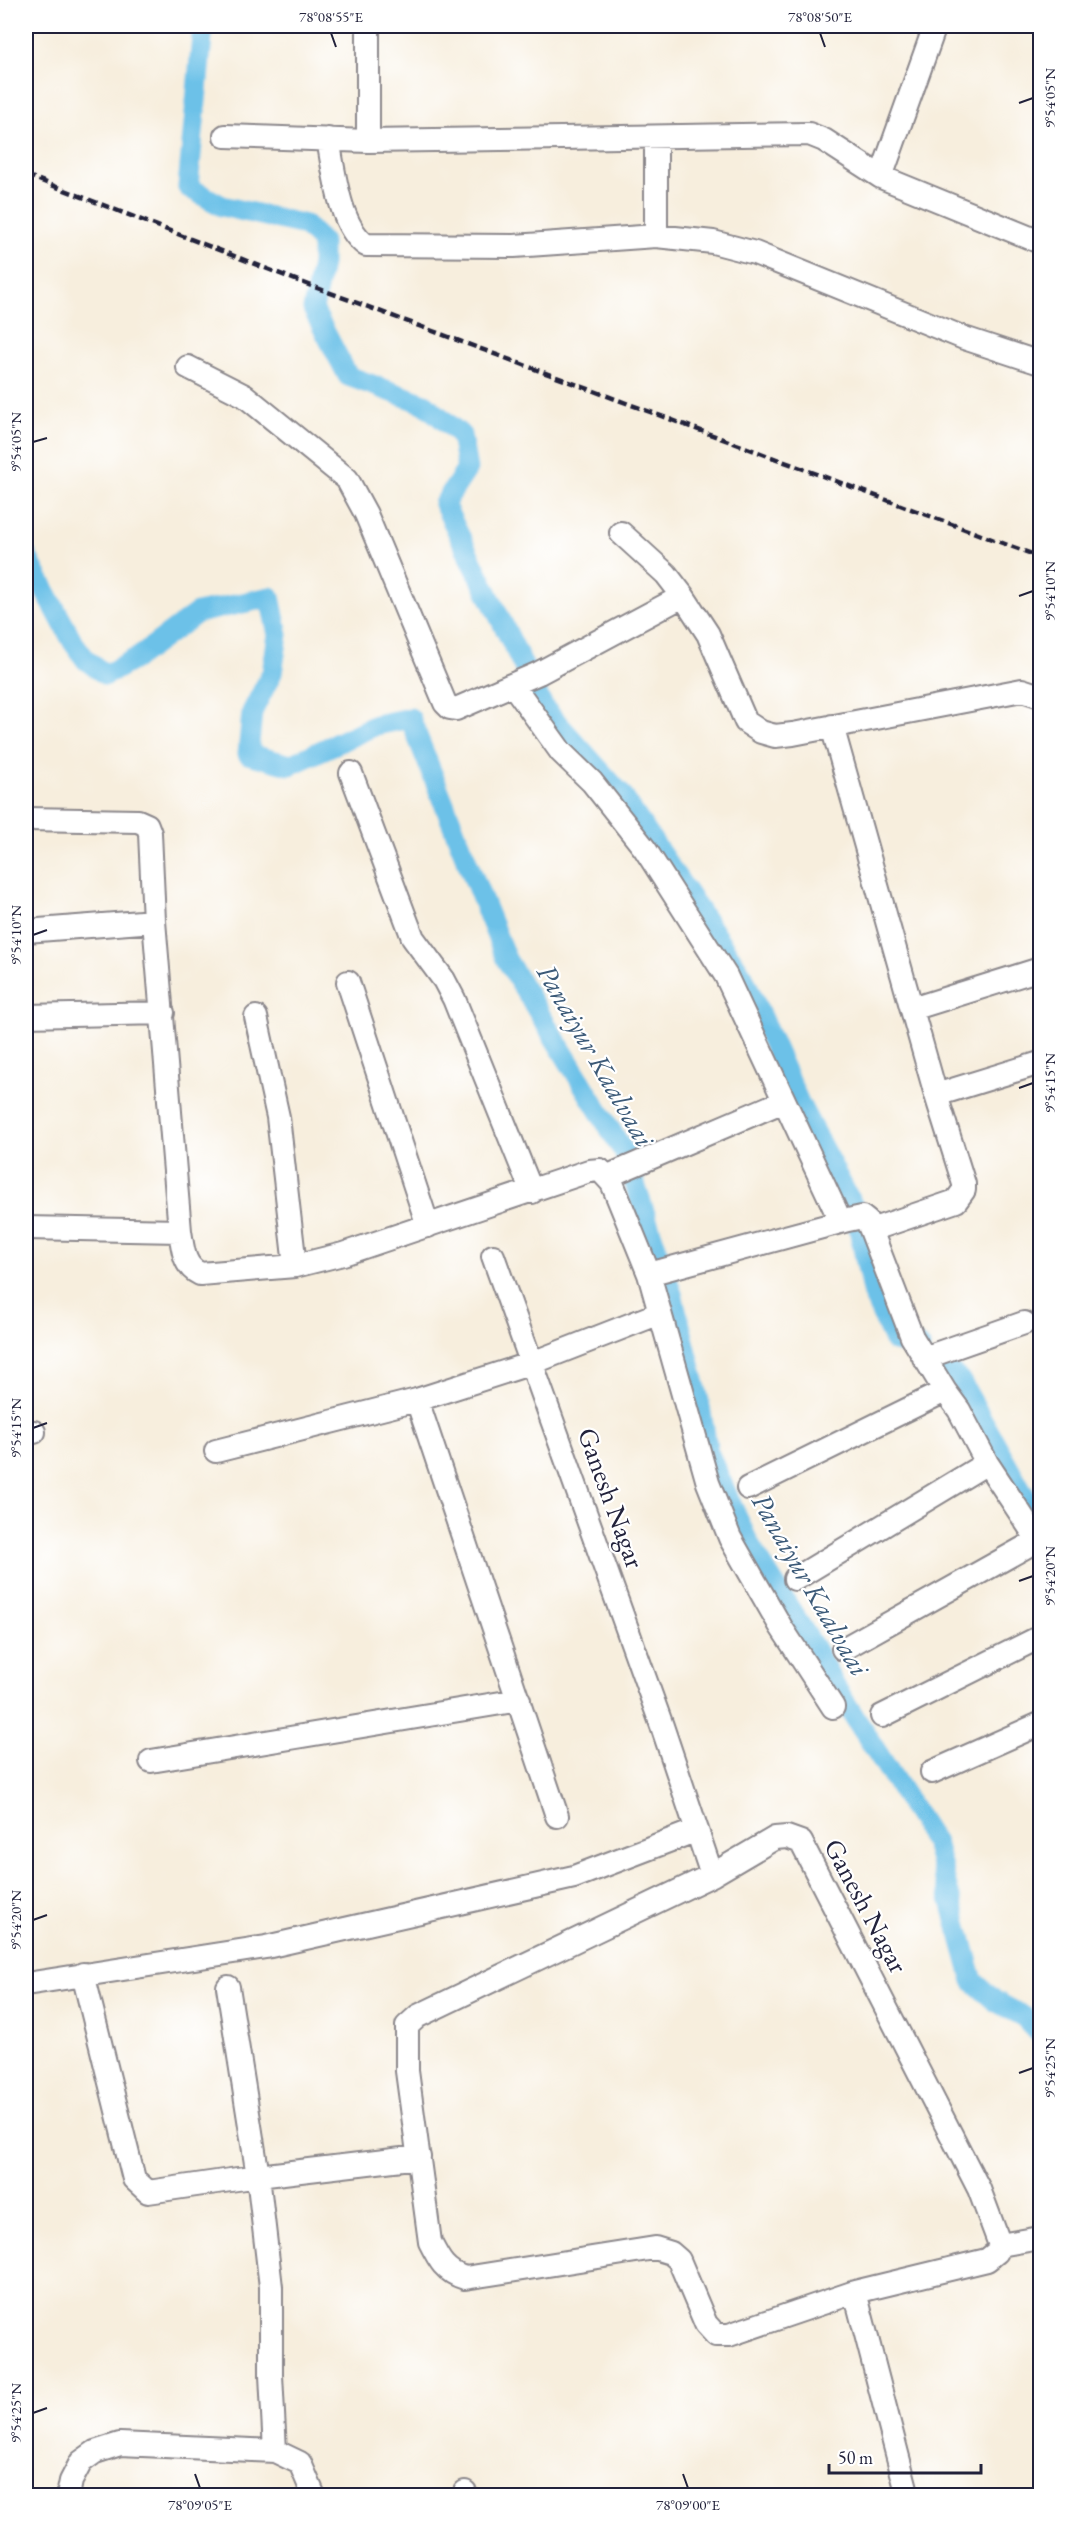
<svg xmlns="http://www.w3.org/2000/svg" width="1066" height="2521" viewBox="0 0 1066 2521" font-family="'EB Garamond',serif">
  <style>
    .lines { fill: none; stroke-linecap: round; stroke-linejoin: round }
    .canal { stroke: #6cc1e8; stroke-width: 21 }
    .minor-casing { stroke: #8c888c; stroke-width: 26 }
    .minor { stroke: #fff; stroke-width: 22 }
    .rail { stroke: #22223b; stroke-width: 4.5; stroke-dasharray: 9 4.5; stroke-linecap: butt }
    .ticks { fill: none; stroke: #22223b; stroke-width: 2 }
    .labels { text-anchor: middle; stroke-width: 4.5; stroke-linejoin: round; paint-order: stroke }
    .street-label { font-size: 27px; fill: #22223b; stroke: #fff }
    .water-label { font-size: 28px; font-style: italic; fill: #3c5a78; stroke: #fff }
    .neatline { fill: none; stroke: #22223b; stroke-width: 2 }
    .ticks-label { font-size: 15px; text-anchor: middle; fill: #22223b }
  </style>
  <rect width="100%" height="100%" fill="#fff"/>
  <filter id="ink" filterUnits="userSpaceOnUse"><feTurbulence type="fractalNoise" baseFrequency=".0167" numOctaves="2"/><feDisplacementMap in="SourceGraphic" scale="12" xChannelSelector="R" yChannelSelector="G"/><feConvolveMatrix kernelMatrix="1 2 1 2 8 2 1 2 1" color-interpolation-filters="sRGB"/></filter>
  <filter id="wash" filterUnits="userSpaceOnUse"><feTurbulence type="fractalNoise" baseFrequency=".008" numOctaves="4" result="noise"/><feDisplacementMap in="SourceGraphic" scale="24" xChannelSelector="R" yChannelSelector="G"/><feGaussianBlur stdDeviation="1.35" result="paint"/><feColorMatrix in="noise" values="0 0 0 0 0 0 0 0 0 0 0 0 0 0 0 0 0 1.4 0 .05"/><feComposite in="paint" operator="in"/></filter>
  <g filter="url(#wash)">
    <rect width="100%" height="100%" fill="#f7eedd"/>
    <g class="lines">
      <path class="canal" d="M203,26L188,187L222,206L305,225L322,242V264L313,309L348,376L425,404L461,435L467,469L444,504L544,708L621,794L743,976L801,1107L855,1210L873,1295L894,1341L920,1347
        M26,555L73,642L86,660L106,675L138,657L197,613L270,597L278,635L272,673L252,712L248,754L290,765L376,725L410,718L506,959L624,1152L672,1294L698,1396L708,1452L748,1542L814,1647L836,1688L935,1843L973,1981L995,2001L1023,2016L1040,2034
        M945,1368L960,1380L1031,1507L1040,1516"/>
    </g>
  </g>
  <g filter="url(#ink)">
    <g class="lines">
      <g class="minor-casing">
        <path id="minor" d="M368,26V141
          M225,136L368,141L809,134L824,140L881,177L1040,242
          M656,137V236L713,242L755,253L964,338L1040,363
          M328,139C334,171 339,226 366,245L514,246L656,236
          M881,177L935,26
          M188,367L245,396L347,479L366,514L445,703L450,708L456,709L539,673L683,596
          M621,533L666,574L683,596L708,634L746,722L761,732L775,736L793,734L1022,690L1040,696
          M513,685L561,752L592,782L645,849L726,976L841,1222
          M832,726L936,1095
          M351,773L413,938L444,980L454,999L532,1192
          M26,819L138,821L147,825L150,833L154,921L180,1231C183,1248 183,1266 200,1274L295,1266L343,1254L589,1171L600,1170L612,1183L649,1274
          M26,931L154,921
          M348,982L428,1226
          M912,1009L1040,969
          M26,1016L163,1013
          M256,1017L278,1117L295,1266
          M608,1176L784,1101
          M26,1228L180,1231
          M493,1256L662,1726L712,1875L775,1838L787,1837L801,1842L979,2189L1000,2245L997,2252L987,2260L855,2292L908,2496
          M660,1313L708,1483L730,1538L781,1627L833,1707
          M924,1358L1024,1323
          M417,1400L557,1816
          M26,1432H34
          M216,1451L417,1400L532,1363L660,1313L649,1274L848,1220L862,1217L867,1221L871,1230L956,1201L964,1190V1184L936,1095L1040,1063
          M748,1488L945,1391L912,1337L871,1230
          M795,1579L987,1463
          M843,1649L1038,1540L987,1463L959,1410L945,1391
          M882,1716L1040,1637
          M151,1761L519,1700
          M932,1772L1040,1724
          M712,1875L418,2016L407,2026V2071L430,2242C439,2260 445,2272 465,2278L655,2248L671,2253L679,2260L706,2324L716,2335H729L855,2292
          M83,1974L134,2179L148,2192L258,2176L419,2157
          M26,1984L266,1947L574,1877L697,1830
          M228,1987L258,2176L271,2287V2375L275,2451
          M1000,2245L1040,2238
          M465,2492V2496
          M68,2496L71,2481L81,2462L95,2452L120,2444L275,2451L300,2463L314,2496"/>
      </g>
      <use href="#minor" class="minor"/>
      <path class="rail" d="M26,175L301,282L1040,557"/>
    </g>
  </g>
  <path class="ticks" d="M331,33L336,47M820,33L825,47M1019,103L1033,98M33,442L47,438M1019,596L1033,591M33,935L47,930M1019,1088L1033,1083M33,1428L47,1423M1019,1581L1033,1576M33,1920L47,1915M1019,2073L1033,2068M33,2413L47,2408M195,2474L200,2488M683,2474L688,2488"/>
  <g class="labels">
    <g class="street-label">
      <text transform="translate(611 1498) rotate(70)" y="9">Ganesh Nagar</text>
      <text transform="translate(866 1906) rotate(62)" y="9">Ganesh Nagar</text>
    </g>
    <g class="water-label">
      <text transform="translate(596 1055) rotate(60)" y="10">Panaiyur Kaalvaai</text>
      <text transform="translate(811 1584) rotate(60)" y="10">Panaiyur Kaalvaai</text>
    </g>
  </g>
  <rect width="1066" height="2521" fill="none" stroke="#fff" stroke-width="66"/>
  <path d="M829 2464v9h152v-9" fill="none" stroke="#22223b" stroke-width="3"/>
  <text x="838" y="2464" font-size="18" fill="#22223b" stroke="#ffffff" stroke-width="4.5" paint-order="stroke">50 m</text>
  <rect x="33" y="33" width="1000" height="2455" class="neatline"/>
  <g class="ticks-label">
    <text x="331" y="22">78°08'55"E</text>
    <text x="820" y="22">78°08'50"E</text>
    <text transform="translate(1050 98) rotate(-90)" y="5">9°54'05"N</text>
    <text transform="translate(16 442) rotate(-90)" y="5">9°54'05"N</text>
    <text transform="translate(1050 591) rotate(-90)" y="5">9°54'10"N</text>
    <text transform="translate(16 935) rotate(-90)" y="5">9°54'10"N</text>
    <text transform="translate(1050 1083) rotate(-90)" y="5">9°54'15"N</text>
    <text transform="translate(16 1428) rotate(-90)" y="5">9°54'15"N</text>
    <text transform="translate(1050 1576) rotate(-90)" y="5">9°54'20"N</text>
    <text transform="translate(16 1920) rotate(-90)" y="5">9°54'20"N</text>
    <text transform="translate(1050 2068) rotate(-90)" y="5">9°54'25"N</text>
    <text transform="translate(16 2413) rotate(-90)" y="5">9°54'25"N</text>
    <text x="200" y="2510">78°09'05"E</text>
    <text x="688" y="2510">78°09'00"E</text>
  </g>
</svg>
